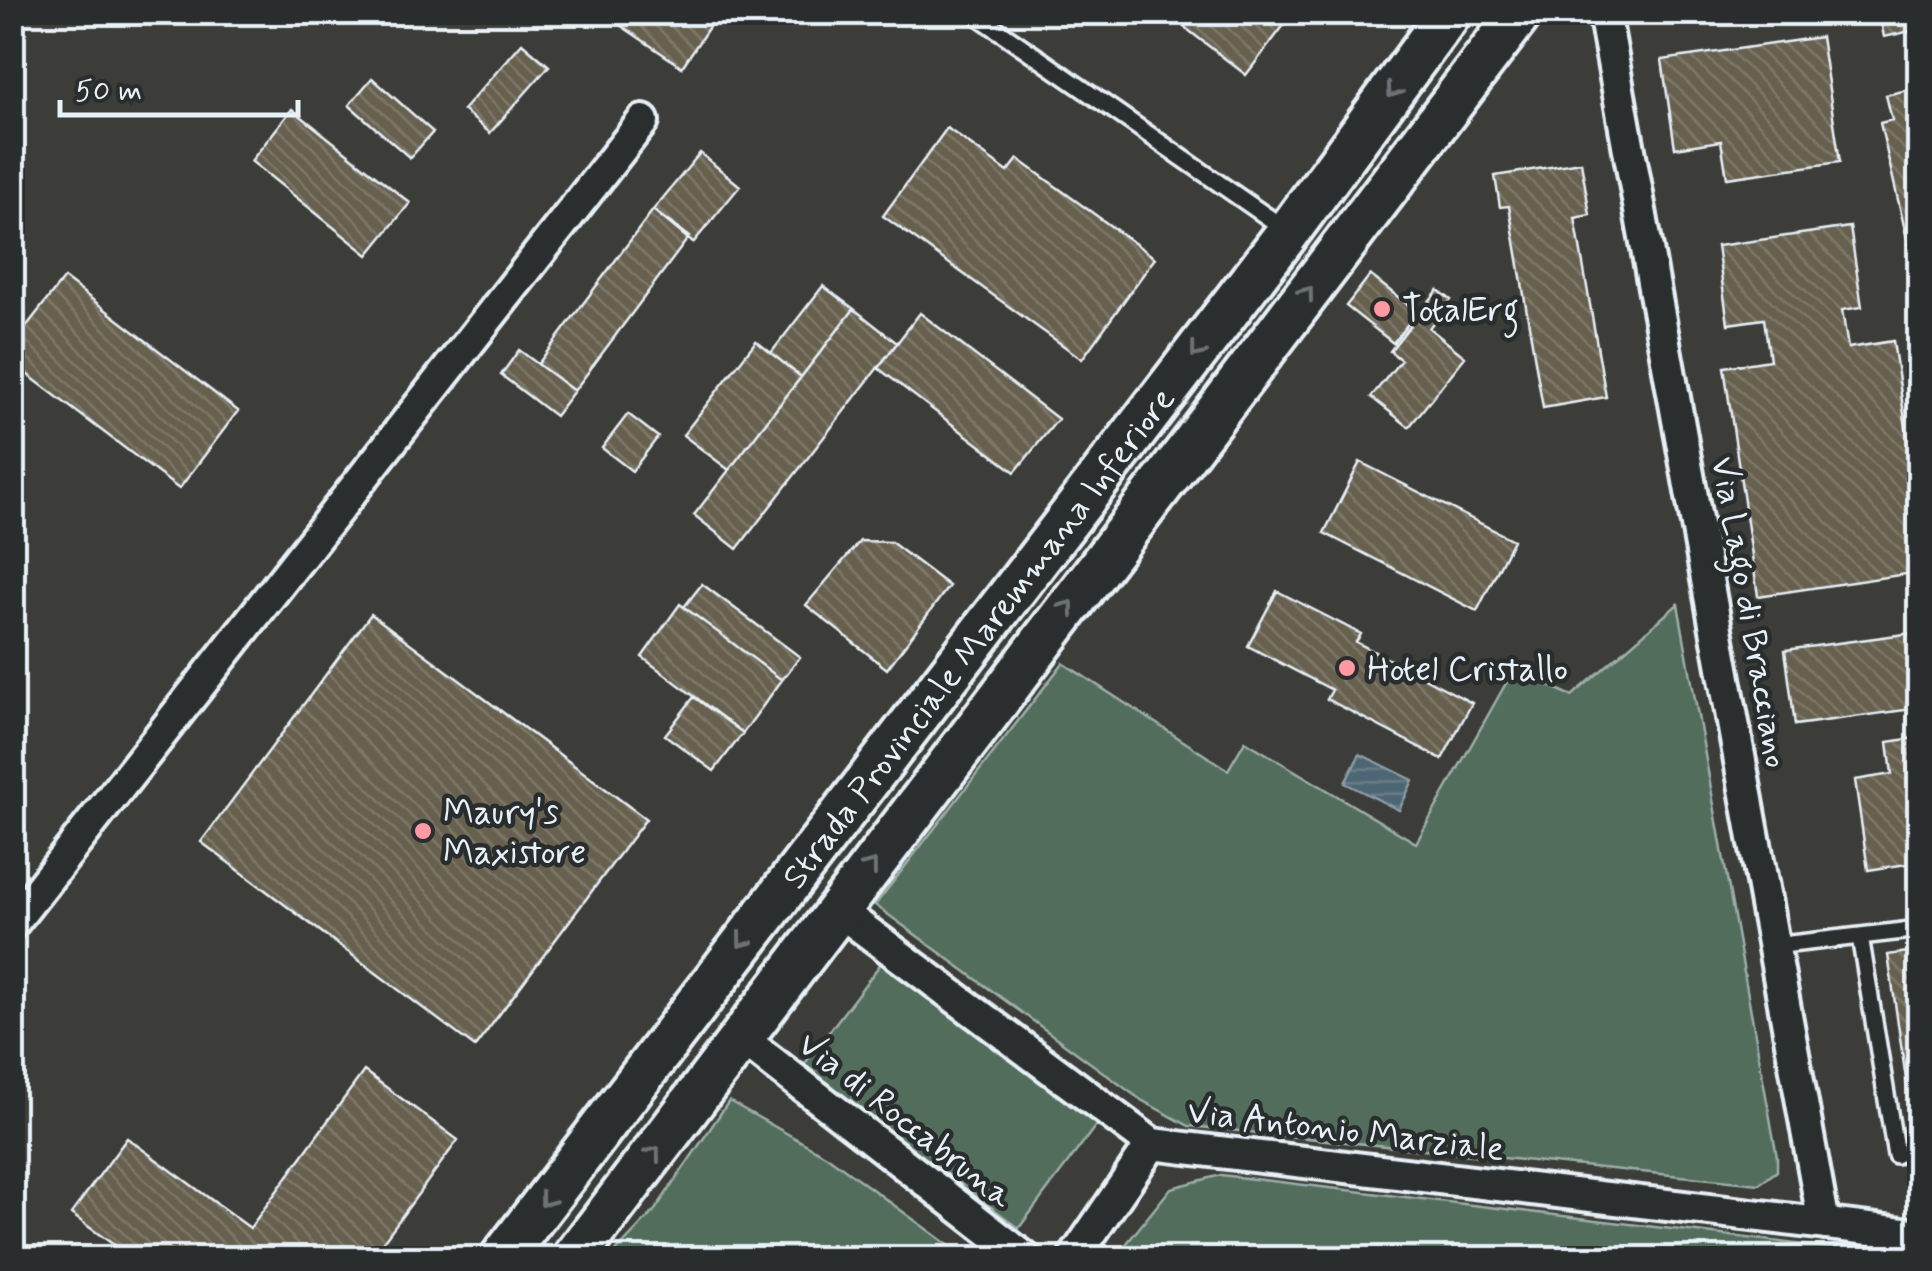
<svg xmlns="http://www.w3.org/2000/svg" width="1932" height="1271" viewBox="0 0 1932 1271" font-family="Mynerve,sans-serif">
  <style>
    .grass { fill: #526d5d; stroke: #9dafaa; stroke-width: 2.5 }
    .water { fill: url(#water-rules); stroke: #8c9ea8; stroke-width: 2.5 }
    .building { fill: url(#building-back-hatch); stroke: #e8f1f8; stroke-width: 2.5 }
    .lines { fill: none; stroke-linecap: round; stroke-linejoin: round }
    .lane-casing { stroke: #e8f1f8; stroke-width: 22 }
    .street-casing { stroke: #e8f1f8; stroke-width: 38 }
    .secondary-casing { stroke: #e8f1f8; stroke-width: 50 }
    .lane { stroke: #2a2d2e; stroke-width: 15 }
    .street { stroke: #2a2d2e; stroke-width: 30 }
    .secondary { stroke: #2a2d2e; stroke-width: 42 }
    .oneway { stroke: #6c7275 }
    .poi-dot { fill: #ff9aa2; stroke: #2a2d2e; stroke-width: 4 }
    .labels { text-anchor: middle; stroke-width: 9; stroke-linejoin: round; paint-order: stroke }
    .poi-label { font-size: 35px; fill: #e8f1f8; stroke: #2a2d2e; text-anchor: start }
    .street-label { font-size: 35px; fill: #e8f1f8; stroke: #2a2d2e }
  </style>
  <defs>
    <pattern id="water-rules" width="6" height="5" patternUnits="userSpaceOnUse" patternTransform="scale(2.5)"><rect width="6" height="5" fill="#4e6673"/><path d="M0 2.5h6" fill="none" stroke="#687c88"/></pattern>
    <pattern id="building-back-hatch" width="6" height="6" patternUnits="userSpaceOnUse" patternTransform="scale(2.5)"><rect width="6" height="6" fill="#676050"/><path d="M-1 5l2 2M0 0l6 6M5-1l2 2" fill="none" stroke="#7d776a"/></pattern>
  </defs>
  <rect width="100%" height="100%" fill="#3c3c38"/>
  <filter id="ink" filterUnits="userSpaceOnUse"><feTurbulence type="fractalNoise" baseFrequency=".01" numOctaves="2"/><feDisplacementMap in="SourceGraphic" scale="20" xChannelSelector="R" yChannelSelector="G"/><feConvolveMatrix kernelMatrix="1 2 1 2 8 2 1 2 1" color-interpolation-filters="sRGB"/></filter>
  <g filter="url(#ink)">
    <path class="grass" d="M1678,604L1777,1157V1171L1759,1184L1189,1126L1141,1100L875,905L1063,663L1228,770L1245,741L1416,843L1514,669L1572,696Z
      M882,962L1097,1124L1019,1228L803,1066Z
      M729,1101L827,1156L966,1258H610L655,1210Z
      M1221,1175L1914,1258H1115L1171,1188Z"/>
    <path class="water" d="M1360,754L1413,780L1399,810L1345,783Z"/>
    <path class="building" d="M601,12H719L682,67Z
      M1165,12H1294L1246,75Z
      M1879,12H1920V29L1884,37Z
      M1821,37L1840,162L1727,178L1721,141L1675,148L1662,60Z
      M522,43L549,66L490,133L463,110Z
      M372,78L433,132L410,158L349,105Z
      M1920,87V294L1880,123L1892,120L1886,95Z
      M292,109L410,203L368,255L251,161Z
      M947,128L1008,172L1018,159L1155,258L1082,359L883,216Z
      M700,153L740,186L693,243L653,210Z
      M1581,162L1590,215L1575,218L1606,397L1543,408L1509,206L1500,207L1495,176Z
      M653,210L689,237L574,391L538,364Z
      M1850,227L1862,307L1842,310L1848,348L1893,341L1920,520V572L1758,596L1724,367L1770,360L1764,319L1728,324L1717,246Z
      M1370,275L1417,312L1393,343L1346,306Z
      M64,278L238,411L179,489L12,363V345Z
      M823,286L854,309L801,377L771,353Z
      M1438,290L1451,300L1429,328L1465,357L1409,427L1371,397L1401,360L1390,351Z
      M854,309L897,343L737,549L694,515Z
      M920,313L1058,419L1015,472L878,368Z
      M756,341L801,377L729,470L683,435Z
      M519,350L574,391L555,416L501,375Z
      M628,414L658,437L632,471L602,448Z
      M1360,462L1513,540L1477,611L1324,533Z
      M860,541L891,542L949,586L887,669L806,605Z
      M702,584L800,657L782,680L684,607Z
      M1277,591L1361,634L1356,642L1472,703L1442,759L1327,699L1332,690L1248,646Z
      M680,604L782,680L743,733L642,657Z
      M371,614L646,819L475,1047L201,842Z
      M1920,632V708L1795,725L1785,650Z
      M694,697L743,733L714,771L665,735Z
      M1920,737V862L1868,870L1855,780L1892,774L1888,742Z
      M1920,950V1148H1916L1888,955Z
      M364,1071L458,1140L371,1258H343L336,1254L333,1258H132L71,1214L127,1138L250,1228Z"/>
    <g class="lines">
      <g class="lane-casing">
        <path id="lane" d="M972,12L1285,229
          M1860,936L1920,929
          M1773,946L1860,936L1896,1155"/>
      </g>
      <g class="street-casing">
        <path id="street" d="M1604,12L1824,1224
          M838,910L1152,1144L1920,1235
          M12,924L643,121
          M741,1038L1025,1258
          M1074,1258L1152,1144"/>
      </g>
      <g class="secondary-casing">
        <g id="secondary">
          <path id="s1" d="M502,1258L1283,239L1450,12"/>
          <path d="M574,1258L1521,12"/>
        </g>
      </g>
      <use href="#lane" class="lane"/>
      <use href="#street" class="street"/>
      <use href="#secondary" class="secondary"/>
    </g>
    <defs><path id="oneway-chevron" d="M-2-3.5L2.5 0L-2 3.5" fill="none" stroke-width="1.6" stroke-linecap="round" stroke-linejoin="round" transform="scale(2.5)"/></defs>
    <g class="oneway">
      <use href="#oneway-chevron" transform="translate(1393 91) rotate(126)"/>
      <use href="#oneway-chevron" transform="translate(1307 293) rotate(-53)"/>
      <use href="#oneway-chevron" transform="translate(1197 351) rotate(128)"/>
      <use href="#oneway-chevron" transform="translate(1068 607) rotate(-53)"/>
      <use href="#oneway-chevron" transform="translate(871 866) rotate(-53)"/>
      <use href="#oneway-chevron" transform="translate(743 941) rotate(127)"/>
      <use href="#oneway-chevron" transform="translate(654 1153) rotate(-53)"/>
      <use href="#oneway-chevron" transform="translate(546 1200) rotate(127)"/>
    </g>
  </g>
  <g class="poi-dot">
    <circle cx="1382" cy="309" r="10"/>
    <circle cx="1347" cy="668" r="10"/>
    <circle cx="423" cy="831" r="10"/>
  </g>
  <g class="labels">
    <g class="poi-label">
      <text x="1402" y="321">TotalErg</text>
      <text x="1367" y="680">Hotel Cristallo</text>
      <text x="443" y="823">Maury's<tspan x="443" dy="40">Maxistore</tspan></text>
    </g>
    <g class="street-label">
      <text transform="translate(1751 612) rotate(80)" y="12">Via Lago di Bracciano</text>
      <text dy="12" stroke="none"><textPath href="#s1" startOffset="782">Strada Provinciale Maremmana Inferiore</textPath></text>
      <text transform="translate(906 1119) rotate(38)" y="12">Via di Roccabruna</text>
      <text transform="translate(1346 1129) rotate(7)" y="12">Via Antonio Marziale</text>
    </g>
  </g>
  <rect width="1932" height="1271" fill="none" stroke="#2a2d2e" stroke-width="50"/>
  <rect x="25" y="25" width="1882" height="1221" fill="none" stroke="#e8f1f8" stroke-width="4" filter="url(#ink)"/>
  <path d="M60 100v15h238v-15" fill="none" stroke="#e8f1f8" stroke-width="5"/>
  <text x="75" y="100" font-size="30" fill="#e8f1f8" stroke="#2a2d2e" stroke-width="8" paint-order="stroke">50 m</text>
</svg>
